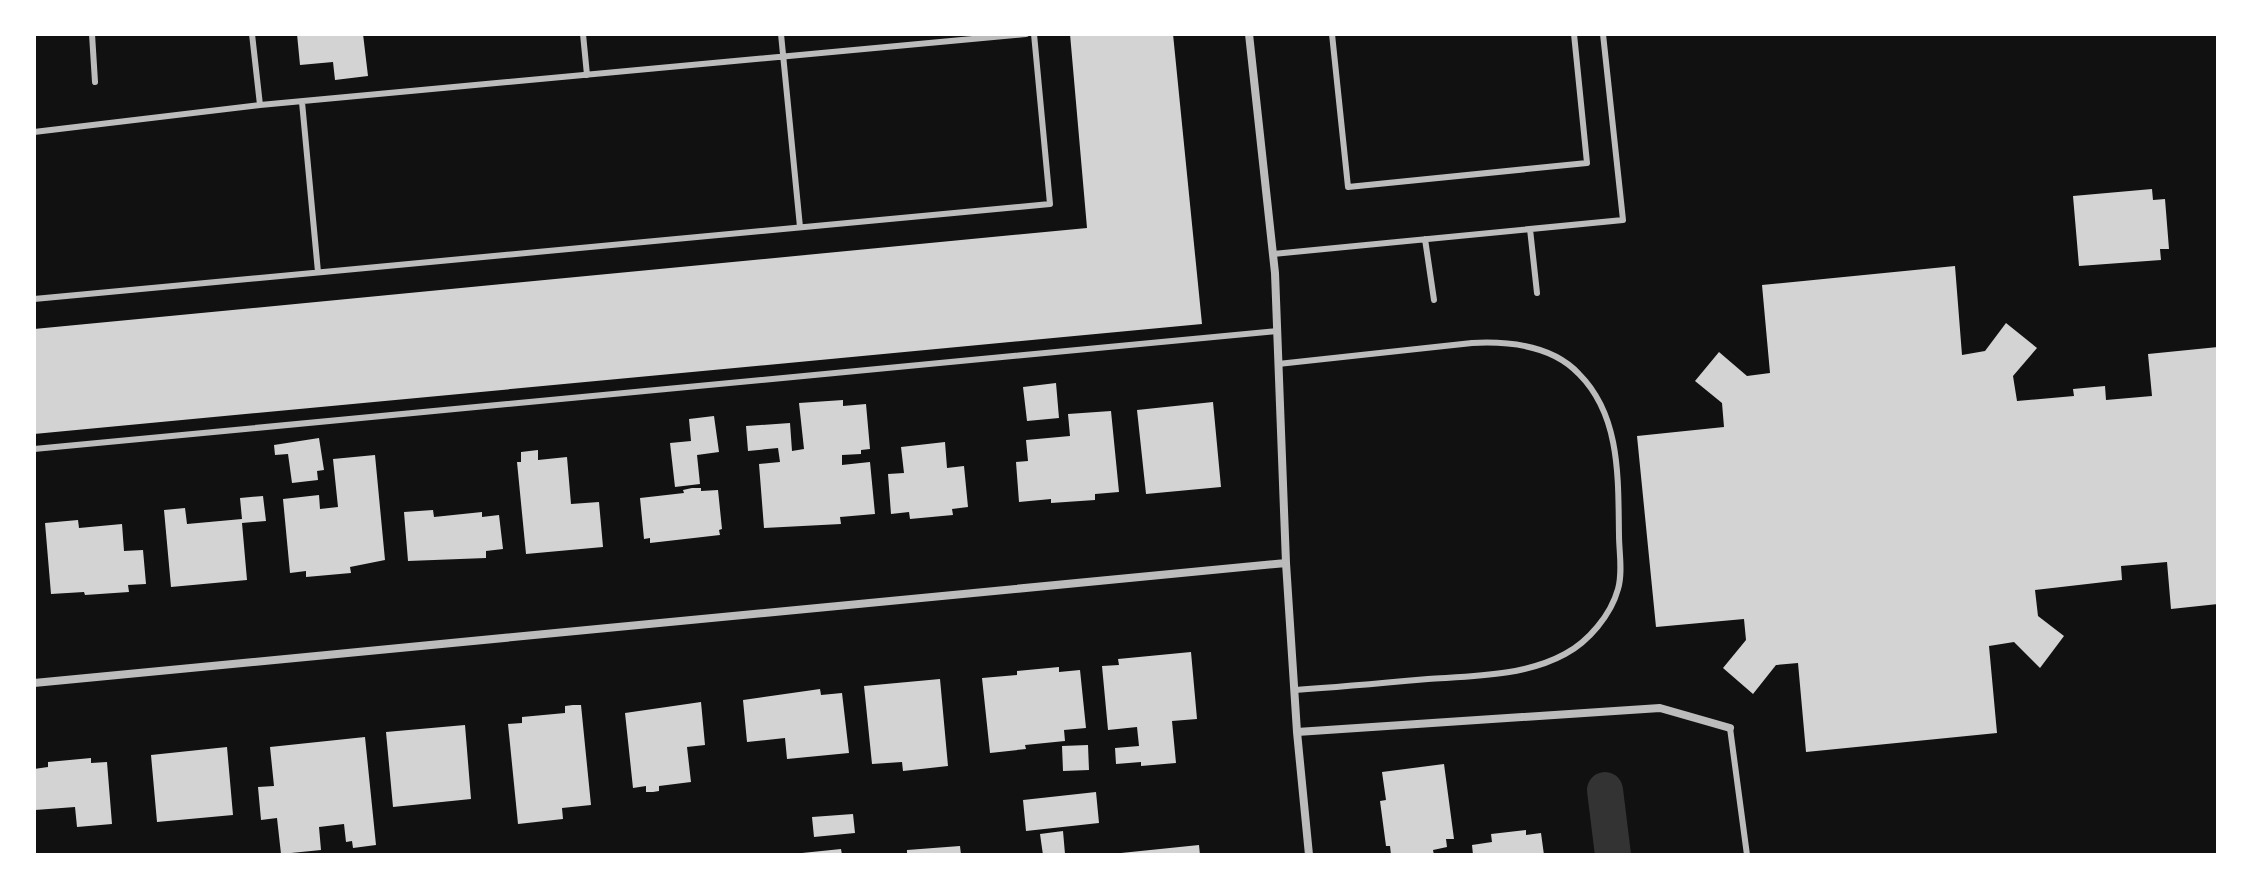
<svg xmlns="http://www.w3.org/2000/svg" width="2252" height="889" viewBox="0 0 2252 889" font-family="'Public Sans',sans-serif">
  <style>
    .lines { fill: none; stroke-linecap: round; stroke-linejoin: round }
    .canal { stroke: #333; stroke-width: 36 }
    .building { fill: #d3d3d3 }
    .service { stroke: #bcbcbc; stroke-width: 6 }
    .minor { stroke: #bcbcbc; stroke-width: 8 }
  </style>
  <rect width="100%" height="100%" fill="#111"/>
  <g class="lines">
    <path class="canal" d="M1605,790L1613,855"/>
  </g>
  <path class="building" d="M297,34H363L368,76L335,80L333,62L300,65Z
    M1070,34H1173L1202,324L34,434V329L1087,228Z
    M2152,189L2153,200L2165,199L2169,249H2160L2161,260L2079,266L2073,196Z
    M1955,266L1962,355L1985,351L2006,323L2037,348L2013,376L2017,401L2074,396L2073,389L2105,386L2106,400L2152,396L2148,354L2218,347V604L2171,609L2167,562L2121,566L2122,580L2035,590L2038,616L2064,636L2040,668L2014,642L1989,646L1997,733L1806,752L1798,663L1776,665L1753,694L1723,668L1746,640L1744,619L1656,627L1637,436L1724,427L1722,403L1695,381L1719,352L1747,376L1770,373L1762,285Z
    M1056,383L1059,418L1027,421L1023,387Z
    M843,400V406L866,404L870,449L861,450V454L842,455V465L870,462L875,514L840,517L841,524L764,528L759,464L780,462L778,448L748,451L746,426L790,423L792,451L804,449L799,403Z
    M1213,402L1221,487L1146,494L1137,410Z
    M1111,411L1119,492L1095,494V500L1051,503V499L1019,502L1016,462L1028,461L1026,440L1070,436L1068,414Z
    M714,416L719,452L697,455L700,484L675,487L670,443L691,441L689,419Z
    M319,438L324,470L317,471L318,480L292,483L288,454L275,455L274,445Z
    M945,442L947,468L964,466L968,507L952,509L953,515L910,519L909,512L891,514L888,474L904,473L901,447Z
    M538,450V460L567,457L571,504L599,502L603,547L526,554L517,462H521V452Z
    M375,455L385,560L350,567L351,573L306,577V571L290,573L283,499L319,495L320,509L338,507L333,459Z
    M692,488H701V491L718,490L722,529L719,530L720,535L650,543V538L644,539L640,498L684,493L683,490Z
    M263,496L266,521L242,523L247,580L171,587L164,510L185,508L187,524L242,519L240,498Z
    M433,510L434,517L482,512V517L499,515L503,549L486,551V558L408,561L404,512Z
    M78,520L79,528L122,524L124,551L143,550L146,584L128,585L129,592L85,595L84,592L51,594L45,523Z
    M1191,652L1197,719L1172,721L1176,763L1141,766V762L1116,764L1115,748L1139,746L1137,727L1108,730L1102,666L1119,665L1118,659Z
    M1059,667V672L1080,670L1086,728L1064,730L1065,741L1025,745L1026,749L990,753L982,678L1017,675V671Z
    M940,679L948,766L903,771L902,762L872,764L864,686Z
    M820,689L821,695L842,693L849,753L787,759L785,738L747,742L743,700Z
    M701,702L705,745L687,747L691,782L659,786V791L653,792H646V786L633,788L625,713Z
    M573,705H581L591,805L562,808L563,819L518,824L508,724L522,723V717L565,713V706Z
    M465,725L471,799L393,807L386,732Z
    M365,737L376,845L353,848L352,841L346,842L344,824L319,827L321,850L281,854L277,818L261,820L258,787L274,786L270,747Z
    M1088,745L1089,770L1063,771L1062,746Z
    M227,747L233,815L157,822L151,755Z
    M91,758V763L107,762L112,824L77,827L75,807L35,810L34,769L48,767V762Z
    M1444,764L1454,839H1446L1447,847L1433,850L1434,855H1391L1390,846H1386L1380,801L1386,800L1382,772Z
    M1096,792L1099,823L1026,831L1023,800Z
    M853,814L855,833L814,837L812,817Z
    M1526,830V835L1541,833L1544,855H1473L1472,845L1492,842L1491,834Z
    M1063,831L1065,854L1043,855L1040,834Z
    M1199,845L1200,855H1121V853Z
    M960,846L961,855H907V850Z
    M841,849L842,855H802V853Z"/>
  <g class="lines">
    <path class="service" d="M92,34L95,82
      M583,34L587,75
      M781,34L800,227
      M1332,34L1348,187L1587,163L1574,34
      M302,102L318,272
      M260,105L1026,34
      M34,132L260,105L252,34
      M1530,229L1537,293
      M1425,239L1434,300
      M1273,254L1623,220L1603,34
      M34,299L1050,204L1034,34
      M1278,364L1472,343C1509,341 1552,345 1579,374C1621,416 1618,479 1619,535C1619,552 1623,572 1618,589C1611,615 1588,642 1565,654C1525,676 1473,676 1428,679C1384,683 1339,687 1295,690
      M34,449L1277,331
      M1730,728L1747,855"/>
    <path class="minor" d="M1249,34L1275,273L1286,563L1297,732L1309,855
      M34,683L1286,563
      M1297,732L1660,708L1730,728"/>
  </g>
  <rect width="2252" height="889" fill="none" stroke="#ffffff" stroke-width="72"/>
</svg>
